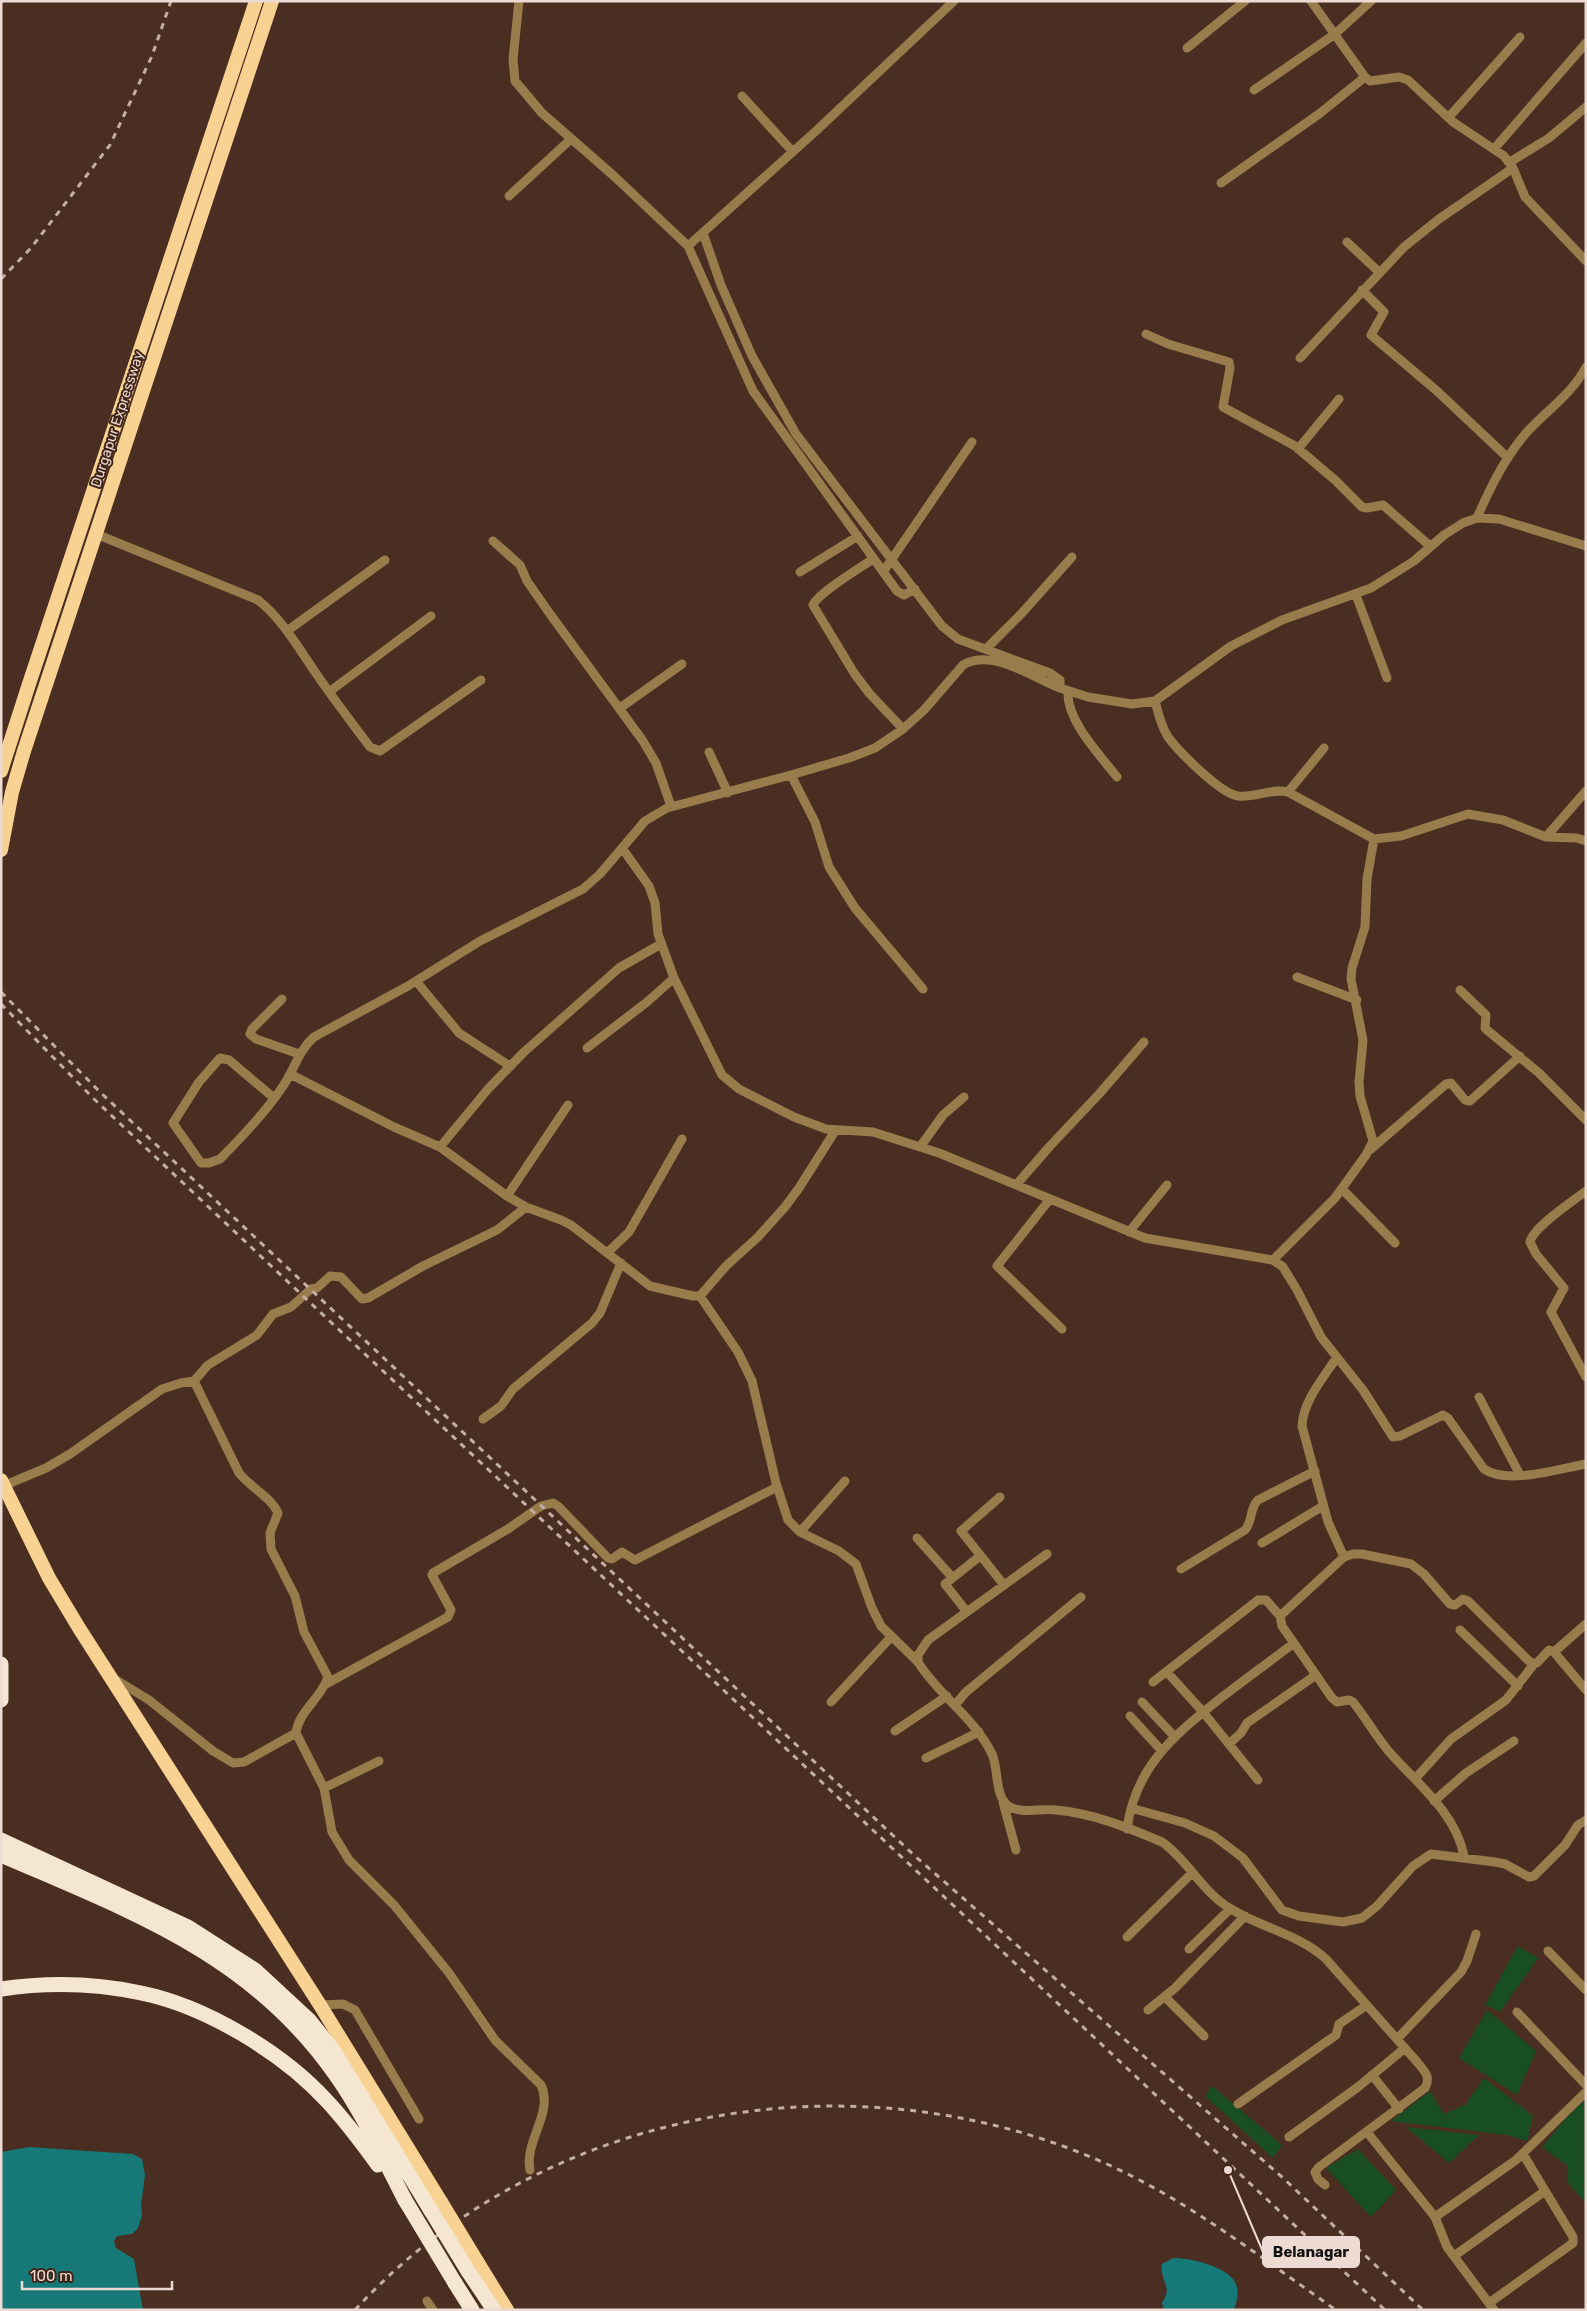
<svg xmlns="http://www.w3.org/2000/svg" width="1587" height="2311" viewBox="0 0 1587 2311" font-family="Rubik,sans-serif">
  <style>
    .green { fill: #184e21 }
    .water { fill: #177878 }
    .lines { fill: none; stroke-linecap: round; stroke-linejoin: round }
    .minor { stroke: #987c4c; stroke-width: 9 }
    .trunk { stroke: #f7d292; stroke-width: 14 }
    .motorway { stroke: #f4e6d0; stroke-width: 15 }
    .rail { stroke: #c3aea5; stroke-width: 3; stroke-dasharray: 6 6; stroke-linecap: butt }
    .trunk-bridge { stroke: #f7d292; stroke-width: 14 }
    .motorway-bridge { stroke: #f4e6d0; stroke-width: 15 }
    .labels { text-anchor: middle; stroke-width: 4; stroke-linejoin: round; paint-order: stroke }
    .street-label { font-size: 14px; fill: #eddad2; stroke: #3f2417 }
    .leader { fill: none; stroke: #eddad2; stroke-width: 2 }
    .callout-dot { fill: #eddad2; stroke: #3f2417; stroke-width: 2 }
    .callout { fill: #eddad2; stroke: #eddad2; stroke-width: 2 }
    .callout-label { font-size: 15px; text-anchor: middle; font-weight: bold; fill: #111 }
  </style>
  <rect width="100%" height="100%" fill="#4a2e21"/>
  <path class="green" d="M1518,1946L1538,1958L1500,2012L1485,2005Z
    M1487,2010L1536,2051L1517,2095L1459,2058Z
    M1484,2078L1533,2116L1527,2141L1507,2135L1391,2121L1430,2091L1444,2114L1465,2105Z
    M1212,2086L1282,2145L1273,2158L1205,2096Z
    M1585,2100H1586V2203L1568,2183V2166L1542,2147L1565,2119Z
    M1406,2127L1479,2135L1449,2163Z
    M1358,2149L1396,2190L1371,2217L1326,2168Z"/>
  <path class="water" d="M29,2147L133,2154L142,2159L145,2175L141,2205L142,2215L138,2228L132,2234L117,2236L114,2241L116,2248L134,2259L143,2310H1V2152Z
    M1173,2258C1190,2258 1226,2266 1235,2282C1240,2291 1237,2301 1234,2309L1168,2310L1163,2308L1162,2302C1174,2288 1159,2280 1162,2264Z"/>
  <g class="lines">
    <path class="minor" d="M519,1L513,59L515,81L542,113L615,177L688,246L817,130L954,1
      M1311,1L1365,77L1370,81L1399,77L1408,80L1453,122L1504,156L1513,168L1525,197L1586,261
      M1187,48L1245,1
      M1254,90L1335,34L1371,1
      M742,96L793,152
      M1449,117L1520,37
      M1494,149L1586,43
      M1510,162L1549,138L1586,107
      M1221,183L1319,114L1365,77
      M509,196L571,139
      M1347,242L1379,272
      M688,246L753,391L897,591L904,595L915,589
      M1362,290L1384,312L1371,335L1437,391L1508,458
      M1146,334L1168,344L1229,362L1230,368L1223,407L1295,446L1335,480L1362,507L1367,508L1383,505L1430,546
      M1300,358L1404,247L1439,219L1513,168
      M1298,449L1339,399
      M1477,518C1490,488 1505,457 1527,432C1547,410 1572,394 1586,367
      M96,534L258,600C282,619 298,647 315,672C333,698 351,722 370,747L380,751L481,680
      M493,541L520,565L527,581L550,614L643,741L656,763L671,806
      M873,559C860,568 818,593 813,605L854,673L869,693L903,729
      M800,572L858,536
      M883,572L972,442
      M1356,595L1387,678
      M287,631L385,560
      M986,649L1022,613L1072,557
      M1060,688L1088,697L1132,704L1155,701L1231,646L1282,620L1371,588L1414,561L1444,535L1463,523L1477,518L1499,519L1586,546
      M1068,691C1066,720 1099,754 1117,777
      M329,692L431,616
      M1155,701C1158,713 1161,726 1168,737C1179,752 1221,794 1238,796C1255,798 1272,788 1288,792L1374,839L1401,836L1468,814L1503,820L1546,837L1577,838L1586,841
      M620,708L682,664
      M709,752L728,793
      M791,775L815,822L829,867L855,908L923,989
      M1288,792L1324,748
      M1546,837L1586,791
      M622,848L649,886L655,903L658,934L674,978L722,1075L739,1089L794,1117L826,1129L873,1132L939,1153L1145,1238L1273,1260L1283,1267L1297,1290L1321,1337L1363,1390L1393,1437L1400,1436L1443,1415L1448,1418L1484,1469C1507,1485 1559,1469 1586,1464
      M1297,977L1357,1000
      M416,981L459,1033L510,1066
      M1460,990L1486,1015L1485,1028L1487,1030L1539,1073L1586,1120
      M282,999L252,1029L250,1034L256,1039L299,1054
      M587,1048L647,1002L674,978
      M290,1074L394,1127L440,1147L507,1196L526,1207L561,1220L571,1225L650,1286L693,1296H700L726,1266L758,1237L785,1207L799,1188L835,1131
      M274,1098L229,1060L220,1058L199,1082L173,1123L201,1163H209L220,1159C242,1137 266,1112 283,1086C295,1069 298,1051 314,1037L408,986L480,941L583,889L600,874L645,821L667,808L791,775L849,758L875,748L903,729L924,710L963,665C992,648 1032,677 1060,688V680L1050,673L958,639L942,626L796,434L752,356L721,285L703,233
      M440,1147L488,1089L524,1052L619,968L661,944
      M920,1147L943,1115L964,1097
      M1371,1149L1446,1084L1451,1083L1465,1100L1470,1101L1520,1056
      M1017,1184L1050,1146L1100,1093L1144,1042
      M1342,1189L1395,1243
      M1586,1191C1573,1201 1533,1227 1530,1242L1536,1254L1564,1288L1551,1312L1586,1377
      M507,1196L568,1105
      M1050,1199L997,1266L1062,1329
      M1129,1232L1167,1185
      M607,1253L629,1232L682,1139
      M1273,1260L1335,1198L1366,1155L1373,1141L1360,1096L1359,1082L1363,1040L1351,979L1352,968L1365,927L1367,879L1374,839
      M700,1296L738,1352L752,1381L776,1483L788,1520L800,1532L839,1551L856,1564L872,1608L881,1626L918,1662
      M1337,1357C1324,1377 1303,1401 1302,1426L1328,1522L1344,1557
      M194,1381L239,1473C250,1487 271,1497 278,1513L270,1533L271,1549L295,1596L304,1632L328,1677C321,1699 299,1710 296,1733L324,1788L332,1832L349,1860L394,1905L449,1973L495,2040L541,2085C554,2113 524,2141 530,2170
      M1479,1397L1520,1475
      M483,1419L501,1406L513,1389L592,1323L600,1313L621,1263
      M3,1486L46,1468L70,1454L162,1389L181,1383L194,1381L208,1365L257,1335L273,1314L291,1307L311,1289L317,1288L330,1276L341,1277L362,1299L368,1298L423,1266L497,1230L526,1207
      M1000,1497L961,1531L1004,1585
      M800,1532L845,1481
      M917,1538L952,1577
      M1262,1543L1323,1506
      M1047,1554L928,1640L918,1655V1662C938,1695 975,1718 992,1754C999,1769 994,1798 1010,1807C1023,1814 1042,1808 1056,1810C1092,1813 1129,1828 1162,1842C1188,1860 1202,1892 1231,1909C1262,1928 1298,1934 1326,1959L1418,2063C1425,2072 1431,2077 1425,2088L1319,2167L1315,2172L1318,2179L1325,2185
      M1181,1569L1245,1530C1253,1521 1249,1509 1258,1500L1315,1471
      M967,1612L945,1584L980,1556
      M1460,1630L1518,1686
      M1554,1652L1586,1624
      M1167,1672L1203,1712L1258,1780
      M113,1678L149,1700L213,1751L233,1763L244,1762L296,1733
      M1153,1682L1258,1600H1266L1280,1616
      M326,1684L448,1617L451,1610L432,1575L433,1573L508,1529L541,1506L553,1503L558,1506L608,1558L612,1559L622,1552L635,1560L777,1487
      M831,1702L891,1637
      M1142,1702L1174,1736
      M955,1705L966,1692L1081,1597
      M1130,1716L1161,1750
      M895,1731L947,1696
      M1229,1744L1241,1733L1247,1723L1316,1675
      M926,1758L979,1732
      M1415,1779L1451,1739L1506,1700L1534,1664
      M324,1788L379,1761
      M1434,1801L1466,1773L1514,1741
      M1003,1802L1016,1850
      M1131,1808L1185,1823L1214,1836L1243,1858L1282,1910L1299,1916L1343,1922L1362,1918L1377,1906L1413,1866L1431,1854L1495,1862L1505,1864L1529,1877L1534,1876L1565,1845L1578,1825L1586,1820
      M1127,1829C1135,1768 1172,1737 1217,1701C1243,1681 1269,1662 1294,1643
      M1464,1856C1456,1814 1419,1785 1392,1755C1377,1739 1367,1719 1353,1702L1349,1700L1337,1702L1332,1698L1282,1626L1280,1616L1344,1557L1353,1554H1362L1411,1564L1424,1574L1450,1604L1455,1605L1463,1599L1468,1601L1531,1663H1537L1549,1650L1554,1652L1586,1690
      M1127,1937L1192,1873
      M1189,1949L1230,1909
      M1548,1951L1586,1990
      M1165,1997L1204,2036
      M320,2005L343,2004L355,2010L419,2119
      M1148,2010L1175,1988L1245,1916
      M1517,2012L1586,2085
      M1397,2039L1461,1972L1467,1961L1476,1934
      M1372,2075L1399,2109
      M1238,2104L1336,2035L1339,2024L1367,2005
      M1367,2132L1435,2217L1447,2247L1494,2310
      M1289,2137L1358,2087L1405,2048
      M1435,2217L1516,2160L1586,2092
      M1454,2256L1545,2191
      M427,2301L433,2310
      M1489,2303L1573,2243V2237L1523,2154"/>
    <path class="trunk" d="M1,771L29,684L256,1
      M1,850L12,792L24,751L272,1
      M1,1480L49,1578L79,1628L320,2005L441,2202
      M478,2263L507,2310"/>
    <path class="motorway" d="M1,1664V1700
      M1,1840L188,1927L255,1970L309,2020L333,2050L430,2209
      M1,1855C130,1911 251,1954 335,2074C363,2113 383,2158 405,2200
      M1,1989C48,1982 95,1983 141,1993C205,2006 282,2052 326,2100C345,2120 362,2143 378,2165
      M468,2271L494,2310
      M455,2283L472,2310"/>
    <path class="rail" d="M1,279L31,248L110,145L152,56L171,1
      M1,992L100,1092L916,1857L1282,2177L1423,2310
      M1,1004L94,1099L303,1296L1385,2310
      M355,2310C541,2107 851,2052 1100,2161C1185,2198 1260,2257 1336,2310"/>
    <path class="trunk-bridge" d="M441,2202L478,2263"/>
    <path class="motorway-bridge" d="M405,2200L455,2283
      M430,2209L468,2271"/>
  </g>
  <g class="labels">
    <g class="street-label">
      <text transform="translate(117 419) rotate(-72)" y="5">Durgapur Expressway</text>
    </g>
  </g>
  <path class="leader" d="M1228 2170L1263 2252"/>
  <circle class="callout-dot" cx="1228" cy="2170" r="5"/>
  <rect class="callout" x="1263" y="2237" width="96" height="30" rx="5"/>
  <g class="callout-label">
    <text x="1311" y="2257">Belanagar</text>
  </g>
  <rect width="1587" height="2311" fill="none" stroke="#eddad2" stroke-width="5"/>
  <path d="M22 2281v8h150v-8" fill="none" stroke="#eddad2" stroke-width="2.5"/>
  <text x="30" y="2281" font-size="15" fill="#eddad2" stroke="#3f2417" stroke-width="4" paint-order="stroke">100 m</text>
</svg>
